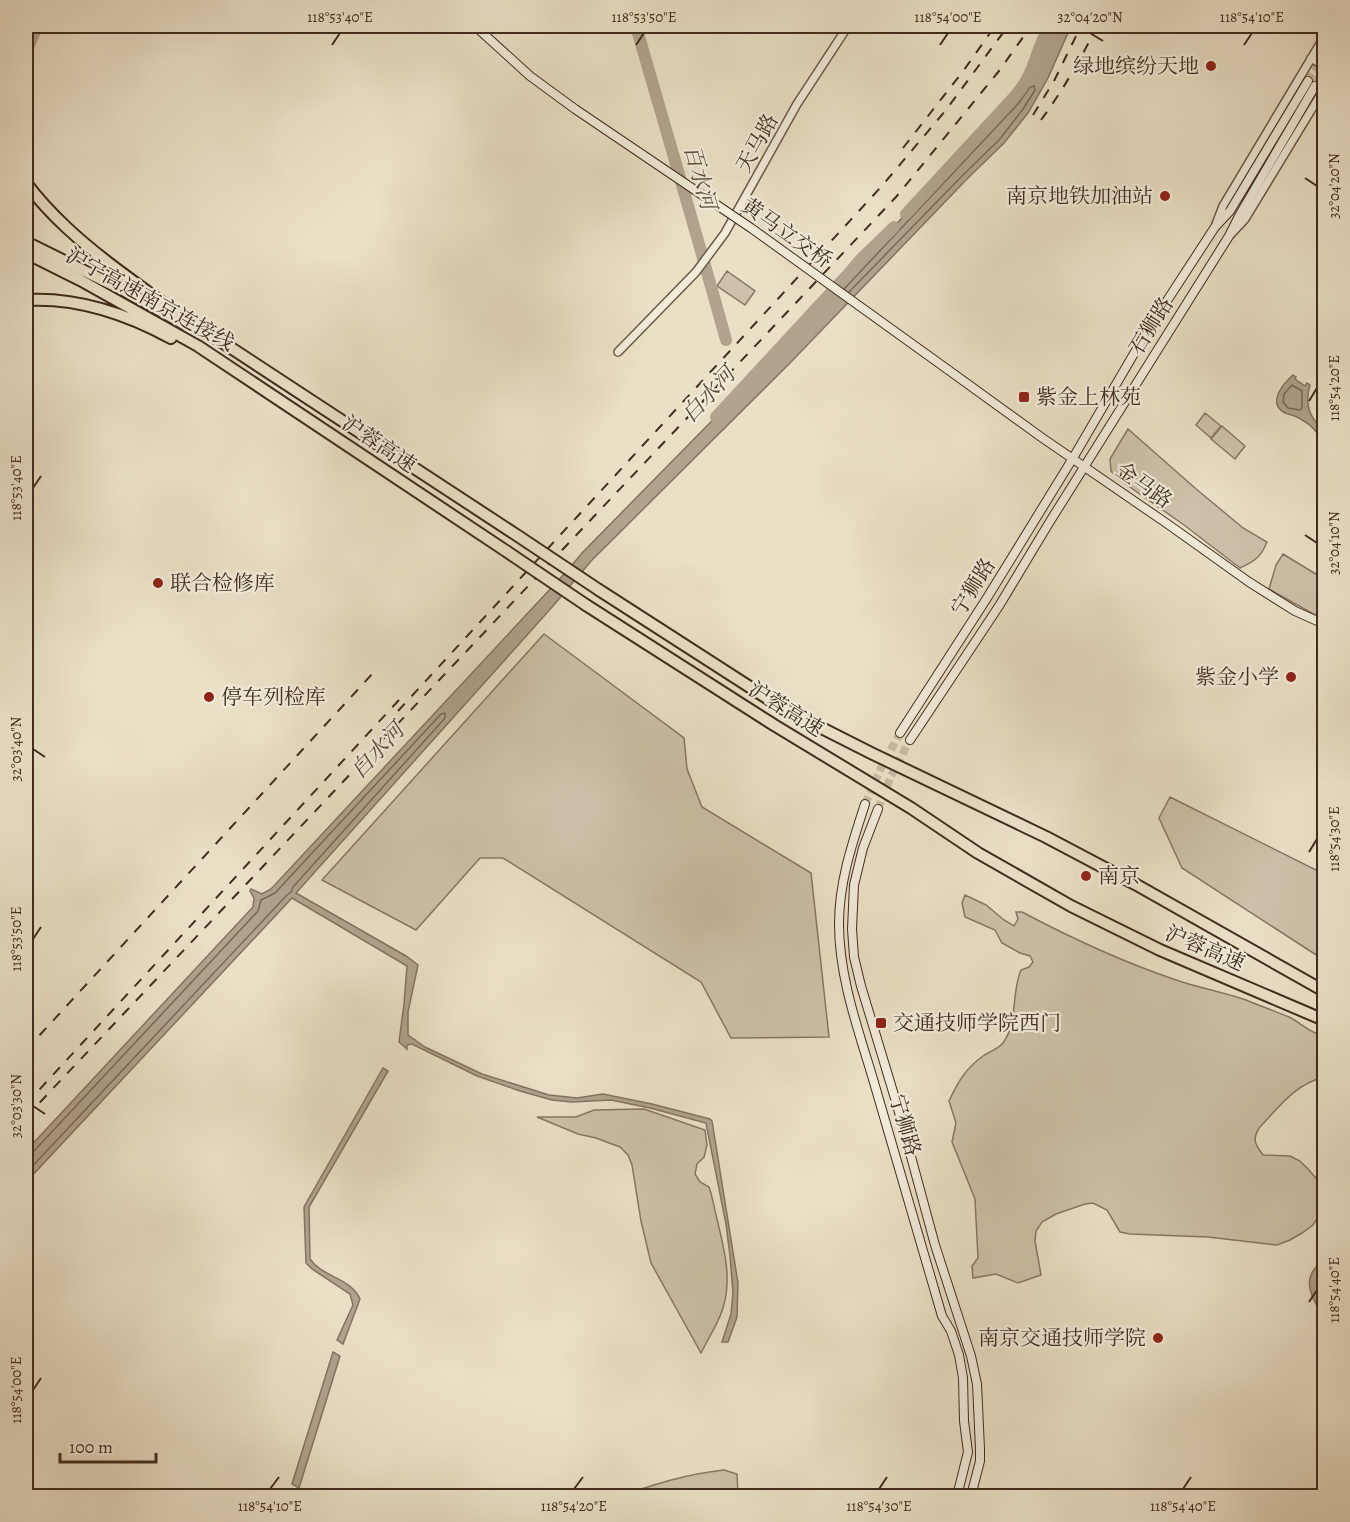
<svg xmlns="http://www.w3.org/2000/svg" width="1350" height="1522" viewBox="0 0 1350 1522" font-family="Alegreya,'Noto Serif SC',serif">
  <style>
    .green { fill: #cdc1a9; stroke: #877664; stroke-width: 1.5 }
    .water { fill: #b1a38d; stroke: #847361; stroke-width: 1.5 }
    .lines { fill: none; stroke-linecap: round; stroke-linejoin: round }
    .shore { stroke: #796856; stroke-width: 1.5 }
    .river { stroke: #b1a38d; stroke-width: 12 }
    .secondary-tunnel { stroke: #c8bca4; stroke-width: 8; stroke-dasharray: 8 4; stroke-linecap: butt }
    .tertiary-casing { stroke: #6b5948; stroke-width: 10 }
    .secondary-casing { stroke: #412c1e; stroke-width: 10 }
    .motorway-casing { stroke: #412c1e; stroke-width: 14 }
    .tertiary { stroke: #f1ebda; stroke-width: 7 }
    .secondary { stroke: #f1ebda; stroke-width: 8 }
    .motorway { stroke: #eae0c6; stroke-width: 10 }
    .rail { stroke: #412c1e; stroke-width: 2; stroke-dasharray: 10 10; stroke-linecap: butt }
    .secondary-bridge-casing { stroke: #412c1e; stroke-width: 10; stroke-linecap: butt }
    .motorway-bridge-casing { stroke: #412c1e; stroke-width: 14; stroke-linecap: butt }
    .secondary-bridge { stroke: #f1ebda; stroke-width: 8 }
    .motorway-bridge { stroke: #eae0c6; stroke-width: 10 }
    .ticks { fill: none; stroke: #412c1e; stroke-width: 2 }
    .poi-dot { fill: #8f2418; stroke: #f1ebda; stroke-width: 2 }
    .labels { text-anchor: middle; stroke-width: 4.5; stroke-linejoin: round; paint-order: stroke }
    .poi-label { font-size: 21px; fill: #412c1e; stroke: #f1ebda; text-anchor: start }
    .street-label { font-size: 21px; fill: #412c1e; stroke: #f1ebda }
    .water-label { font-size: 22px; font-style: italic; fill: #5d4a3a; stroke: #f1ebda }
    .neatline { fill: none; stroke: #412c1e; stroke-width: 2 }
    .ticks-label { font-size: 15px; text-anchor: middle; fill: #412c1e }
  </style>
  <rect width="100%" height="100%" fill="#eae0c6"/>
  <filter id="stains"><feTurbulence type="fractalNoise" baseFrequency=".00333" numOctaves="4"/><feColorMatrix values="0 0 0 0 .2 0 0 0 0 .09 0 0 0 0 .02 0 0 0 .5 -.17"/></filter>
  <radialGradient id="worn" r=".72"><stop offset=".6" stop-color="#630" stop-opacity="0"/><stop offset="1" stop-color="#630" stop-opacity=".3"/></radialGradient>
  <path class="green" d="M727,271L755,291L745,305L717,286Z
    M1205,413L1221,426L1211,438L1196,425Z
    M1222,426L1245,446L1235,459L1211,439Z
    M1128,429L1195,488L1243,528L1267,542C1261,557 1255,561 1240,568L1184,525L1117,478L1111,471L1110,459Z
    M1283,554L1324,579V620L1269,589L1276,565Z
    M544,634L684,738L687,769L702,807L811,873L829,1037L731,1038L701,982L503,858H480L416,930L322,880Z
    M1170,797L1324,874V960L1182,868L1159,818Z
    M965,895L986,905L1004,920L1014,926L1018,919L1016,912H1022C1071,938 1123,962 1176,980C1199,988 1223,992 1246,1000C1260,1006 1275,1011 1289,1017C1301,1023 1311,1034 1324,1036V1077C1294,1085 1280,1106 1259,1128C1252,1140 1255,1144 1263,1155L1290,1156L1300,1161L1308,1169L1321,1184L1324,1191V1205L1320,1214L1313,1225L1302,1233L1290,1240L1277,1245L1208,1237L1130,1234L1120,1232L1107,1210L1093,1203L1085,1204L1056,1214L1042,1222L1036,1231L1035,1241L1041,1275L1018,1283L996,1274L973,1278L972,1266L978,1258L975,1199L952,1142L956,1123L949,1101C958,1082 965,1069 983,1056C989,1052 998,1049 1003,1043C1018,1023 1011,993 1021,970L1029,967L1033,962L1030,956L1020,953L1002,943L995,930L965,917L962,903Z
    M644,1109L705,1130L707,1145L704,1157L697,1164L695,1174L700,1182L709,1187C713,1198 714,1208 717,1219C724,1249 733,1280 722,1311C717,1325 708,1339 701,1353L651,1263L641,1221L632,1165L628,1155L620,1147L596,1138L578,1134L537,1117H576L594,1110Z
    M724,1470L737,1474L738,1496H620C656,1484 686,1474 724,1470Z"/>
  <path class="water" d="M1053,26H1071L1048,78L1028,113L1004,143L967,179L790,363L592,560L553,606L296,893L406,956L418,965L408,1012V1035L425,1047L482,1074L549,1095L577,1098L603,1094L652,1104L710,1119L712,1121L738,1283L737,1317L728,1342H722L731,1314L733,1293L730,1256L726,1224L706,1123L650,1108L611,1100L572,1102L552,1100L520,1091L477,1076L412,1044L407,1045V1049L399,1042L404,1004L407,966L292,898L26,1182V1151L253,907L254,898L250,891L251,889L262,894L271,889L567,571L582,553L753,379L882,239L1014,100L1037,63Z
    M1293,375L1296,377L1295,379L1305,386L1307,383L1310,385C1304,406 1310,417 1324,432V444C1319,434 1312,425 1302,420C1297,416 1291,415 1285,413C1266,403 1284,383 1293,375Z
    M383,1068L388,1071L309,1207L310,1259C322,1277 351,1278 360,1299L343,1344L337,1340L353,1305L350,1294L312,1269L306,1263L304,1207Z
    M1324,1260V1317C1317,1306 1305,1289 1311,1275C1313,1269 1320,1263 1324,1260Z
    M333,1352L340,1356L299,1488L292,1484Z"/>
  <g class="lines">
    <path class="shore" d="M844,289L1018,104L1030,87L1034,86L1035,90L1023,109L1000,139L963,175L849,292
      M1292,385L1302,391V408L1300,410L1288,408L1283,402L1284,394Z
      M26,1155L30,1154L34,1151L258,911L261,900L275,893L441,714L445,713V718L293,887L291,892L287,895L26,1173"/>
    <path class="river" d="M636,26C666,130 697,235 726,340
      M26,53L37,26
      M906,214L1016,95C1020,90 1024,85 1027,79C1037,61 1038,44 1050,26
      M716,417L850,272L860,260L894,227"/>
    <path class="secondary-tunnel" d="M1308,81L1324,54
      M1315,86L1324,70
      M865,804L880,770L900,733
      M878,809L891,776L910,740"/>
    <g class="tertiary-casing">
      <path id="tertiary" d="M1311,58L1324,66
        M1216,224L1223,206L1324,37
        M1231,234L1245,219L1324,89
        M618,352L696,272L725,233L797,104L848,26"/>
    </g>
    <g class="secondary-casing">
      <path id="secondary" d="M475,26L530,76L575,109
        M947,369L1041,437L1169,525L1249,582L1295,611L1324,624
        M900,733L987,598L1073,458L1146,333L1215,227L1230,211L1308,81
        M910,740L999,606L1049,523L1229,236L1239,216L1315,86
        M865,804C852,844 839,882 839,924C839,977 858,1029 873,1079C896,1158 919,1237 942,1316L951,1331L959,1355L963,1378L964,1421L968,1452L957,1496
        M878,809L863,848L854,885L852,929L854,957L861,986L897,1105L935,1245L971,1356L977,1384L980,1449V1461L971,1496"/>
    </g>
    <g class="motorway-casing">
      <path id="motorway" d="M26,183C38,199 52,214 67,228C98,257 133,281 167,306L518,536
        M26,242L123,290L182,323
        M26,253L80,280L198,346L506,551
        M26,300C77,297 127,314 171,338
        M599,590L784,709L871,753L1046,837L1135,884L1324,991
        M586,605L774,725L911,808L978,853L1071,906L1160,950L1324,1020"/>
    </g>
    <use href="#tertiary" class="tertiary"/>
    <use href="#secondary" class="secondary"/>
    <use href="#motorway" class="motorway"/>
    <path class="rail" d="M1033,115L1054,81L1081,26
      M1041,120C1063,90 1081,59 1097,26
      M903,148L964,70L995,26
      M398,711L881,187L946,110L1008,26
      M26,1050L374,672
      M26,1104L399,700
      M26,1117L896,197L999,71L1031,26"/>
    <g class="secondary-bridge-casing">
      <path id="secondary-bridge" d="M575,109L751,228L947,369"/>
    </g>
    <g class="motorway-bridge-casing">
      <path id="motorway-bridge" d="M518,536L599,590
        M506,551L586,605"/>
    </g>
    <use href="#secondary-bridge" class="secondary-bridge"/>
    <use href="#motorway-bridge" class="motorway-bridge"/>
  </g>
  <path class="ticks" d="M1090,33L1103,41M332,45L340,33M636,45L644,33M940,45L948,33M1244,45L1252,33M1305,178L1317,186M1309,401L1317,388M33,488L41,476M1305,535L1317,543M33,749L45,757M1309,852L1317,839M33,939L41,927M33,1106L45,1114M1309,1302L1317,1290M33,1390L41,1378M270,1489L279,1477M574,1489L583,1477M879,1489L887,1477M1183,1489L1191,1477"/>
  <g class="poi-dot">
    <circle cx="1211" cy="66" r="6"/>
    <circle cx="1165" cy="196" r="6"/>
    <rect x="1018" y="391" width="12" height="12" rx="3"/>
    <circle cx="158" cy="583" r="6"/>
    <circle cx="1291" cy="677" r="6"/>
    <circle cx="209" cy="697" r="6"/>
    <circle cx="1086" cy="876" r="6"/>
    <rect x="875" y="1017" width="12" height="12" rx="3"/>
    <circle cx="1158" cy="1338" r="6"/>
  </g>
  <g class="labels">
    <g class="poi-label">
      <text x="1199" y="73" text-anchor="end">绿地缤纷天地</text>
      <text x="1153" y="203" text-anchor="end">南京地铁加油站</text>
      <text x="1036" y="404">紫金上林苑</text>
      <text x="170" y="590">联合检修库</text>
      <text x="1279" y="684" text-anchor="end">紫金小学</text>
      <text x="221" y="704">停车列检库</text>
      <text x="1098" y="883">南京</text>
      <text x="893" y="1030">交通技师学院西门</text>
      <text x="1146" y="1345" text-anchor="end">南京交通技师学院</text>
    </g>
    <g class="street-label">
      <text transform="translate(757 143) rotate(-61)" y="7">天马路</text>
      <text transform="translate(787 233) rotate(35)" y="7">黄马立交桥</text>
      <text transform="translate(150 299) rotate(29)" y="7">沪宁高速南京连接线</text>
      <text transform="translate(1151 326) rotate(-58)" y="7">石狮路</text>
      <text transform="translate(379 444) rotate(34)" y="7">沪蓉高速</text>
      <text transform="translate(1144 485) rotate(35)" y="7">金马路</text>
      <text transform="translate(973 587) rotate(-58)" y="7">宁狮路</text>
      <text transform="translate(786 709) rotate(32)" y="7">沪蓉高速</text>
      <text transform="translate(1205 948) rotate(23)" y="7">沪蓉高速</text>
      <text transform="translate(905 1125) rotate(74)" y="7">宁狮路</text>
    </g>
    <g class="water-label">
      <text transform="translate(701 177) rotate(74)" y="8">百水河</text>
      <text transform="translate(708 394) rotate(-47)" y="8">白水河</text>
      <text transform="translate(377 750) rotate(-47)" y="8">白水河</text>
    </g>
  </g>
  <rect width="1350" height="1522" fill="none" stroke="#eae0c6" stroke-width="66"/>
  <path d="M60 1453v9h96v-9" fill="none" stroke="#412c1e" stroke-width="3"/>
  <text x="69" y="1453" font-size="18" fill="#412c1e" stroke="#f1ebda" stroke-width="4.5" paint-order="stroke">100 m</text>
  <rect x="33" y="33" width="1284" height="1456" class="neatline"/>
  <g class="ticks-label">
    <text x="340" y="22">118°53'40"E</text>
    <text x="644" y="22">118°53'50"E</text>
    <text x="948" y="22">118°54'00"E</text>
    <text x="1090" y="22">32°04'20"N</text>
    <text x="1252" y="22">118°54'10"E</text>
    <text transform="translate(1334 186) rotate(-90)" y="5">32°04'20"N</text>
    <text transform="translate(1334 388) rotate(-90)" y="5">118°54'20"E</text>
    <text transform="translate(16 488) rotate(-90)" y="5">118°53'40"E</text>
    <text transform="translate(1334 543) rotate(-90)" y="5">32°04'10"N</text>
    <text transform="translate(16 749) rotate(-90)" y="5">32°03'40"N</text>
    <text transform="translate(1334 839) rotate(-90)" y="5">118°54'30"E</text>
    <text transform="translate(16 939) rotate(-90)" y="5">118°53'50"E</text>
    <text transform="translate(16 1106) rotate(-90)" y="5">32°03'30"N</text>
    <text transform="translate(1334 1290) rotate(-90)" y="5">118°54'40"E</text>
    <text transform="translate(16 1390) rotate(-90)" y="5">118°54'00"E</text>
    <text x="270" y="1511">118°54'10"E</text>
    <text x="574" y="1511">118°54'20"E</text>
    <text x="879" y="1511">118°54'30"E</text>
    <text x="1183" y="1511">118°54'40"E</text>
  </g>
  <rect width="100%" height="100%" filter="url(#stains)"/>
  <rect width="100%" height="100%" fill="url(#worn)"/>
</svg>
